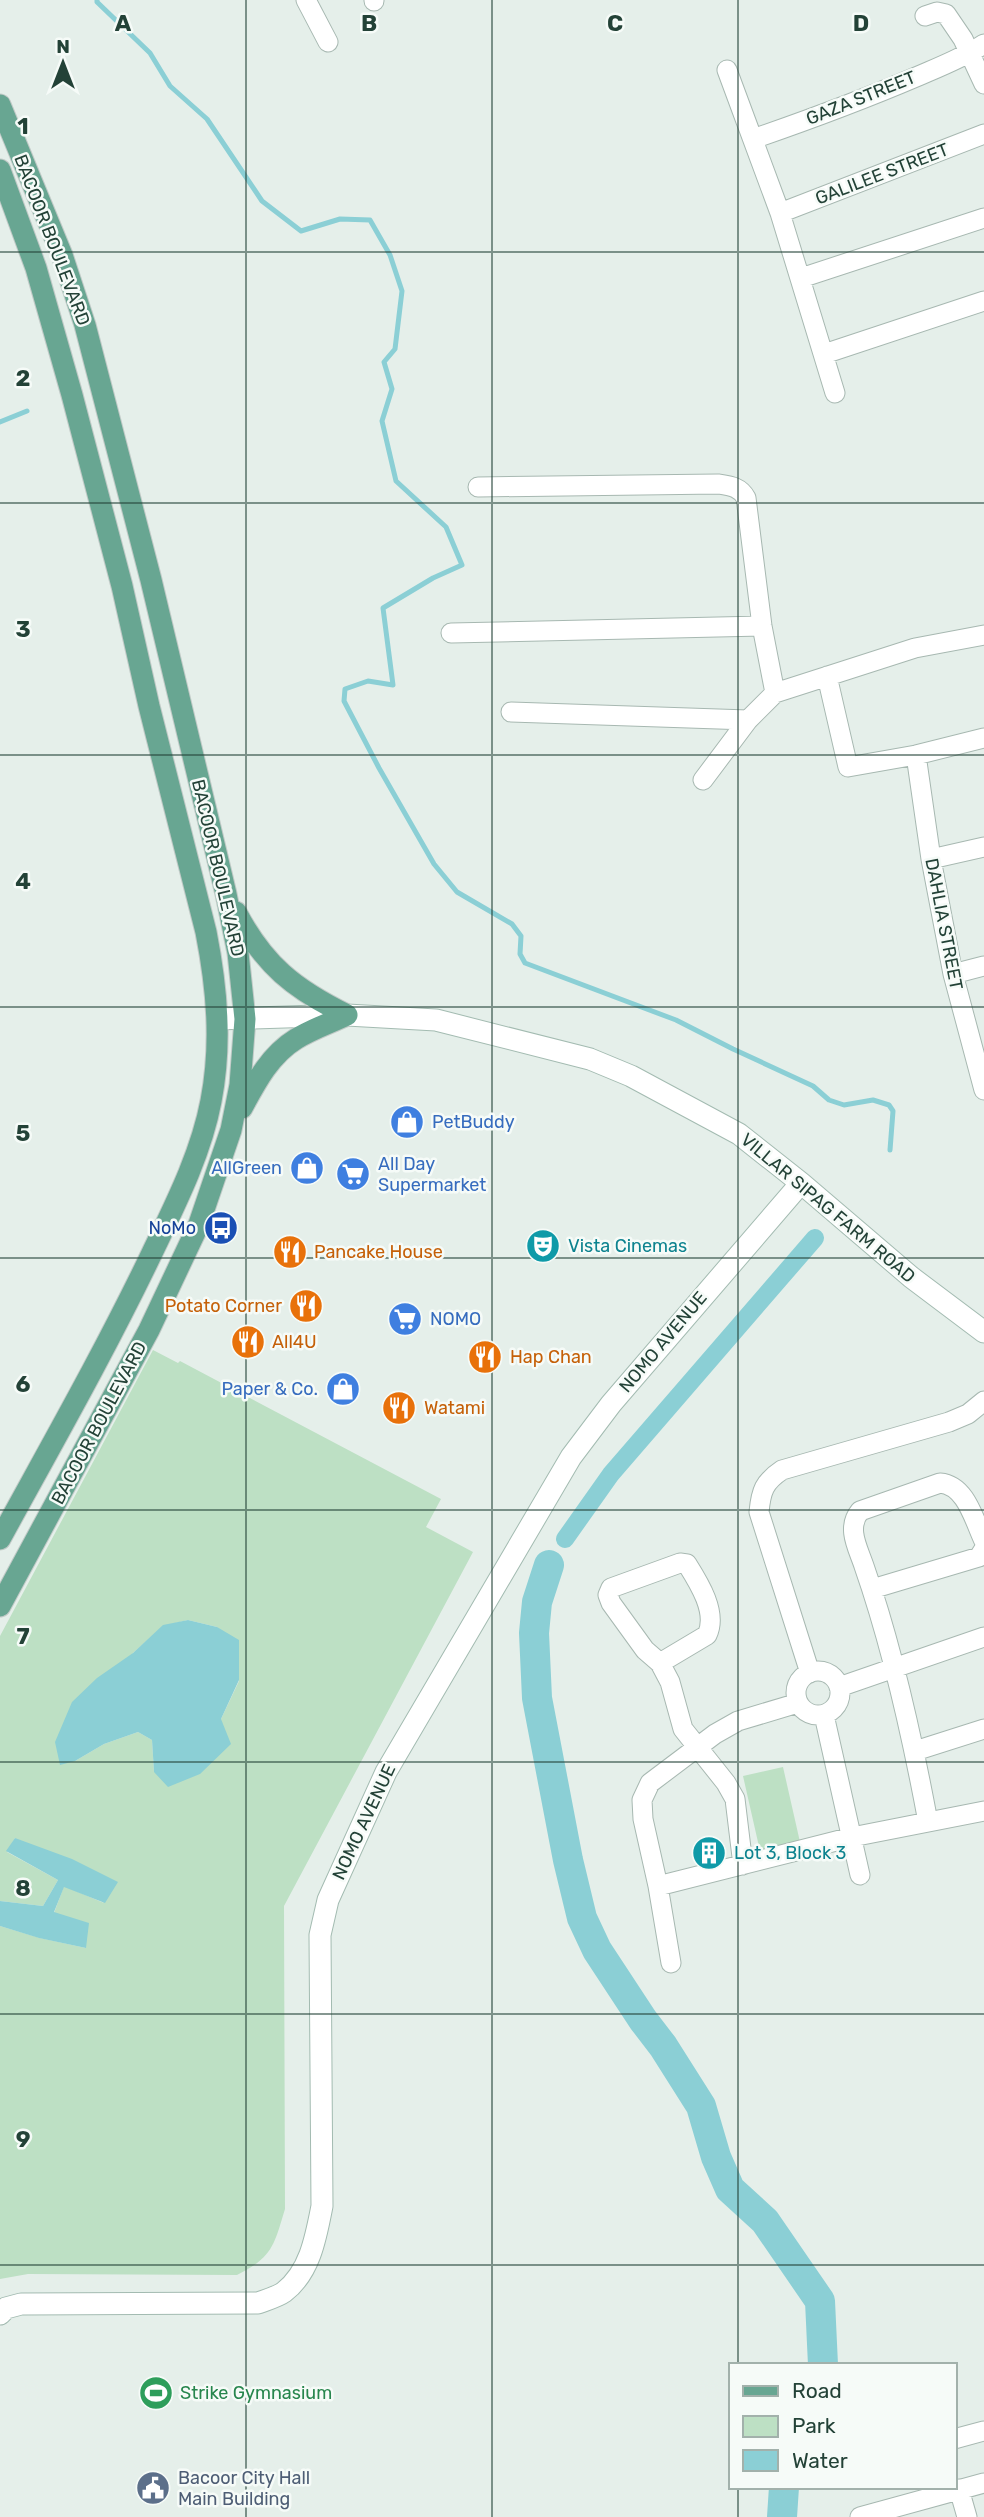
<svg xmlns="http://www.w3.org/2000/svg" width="984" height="2517" viewBox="0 0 984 2517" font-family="Rubik,sans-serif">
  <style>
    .green { fill: #bde0c4; fill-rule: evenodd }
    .water { fill: #8bcfd5 }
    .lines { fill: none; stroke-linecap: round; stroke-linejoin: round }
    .stream { stroke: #8bcfd5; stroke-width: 5 }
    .canal { stroke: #8bcfd5; stroke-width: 18 }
    .river { stroke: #8bcfd5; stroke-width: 30 }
    .street-casing { stroke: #a7b8b1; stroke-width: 21 }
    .secondary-casing { stroke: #a3bbb1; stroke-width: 23 }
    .primary-casing { stroke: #c1cac7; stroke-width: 23 }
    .street { stroke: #fff; stroke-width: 19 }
    .secondary { stroke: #fff; stroke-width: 21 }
    .primary { stroke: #68a692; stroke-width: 21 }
    .grid { fill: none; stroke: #234237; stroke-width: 2; stroke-opacity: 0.55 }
    .labels { text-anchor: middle; stroke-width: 5; stroke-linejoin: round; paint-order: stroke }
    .street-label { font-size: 18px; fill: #234237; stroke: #f6fbf8 }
    .shop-label { font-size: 18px; fill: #366cbe; stroke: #f6fbf8; text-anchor: start }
    .transit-label { font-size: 18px; fill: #164399; stroke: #f6fbf8; text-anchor: end }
    .culture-label { font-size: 18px; fill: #0d838f; stroke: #f6fbf8; text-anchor: start }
    .food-label { font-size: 18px; fill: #c56008; stroke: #f6fbf8; text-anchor: start }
    .leisure-label { font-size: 18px; fill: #27864d; stroke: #f6fbf8; text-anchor: start }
    .service-label { font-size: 18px; fill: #4e5e75; stroke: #f6fbf8; text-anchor: start }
    .grid-label { font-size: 23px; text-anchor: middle; font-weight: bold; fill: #234237; stroke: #f6fbf8; stroke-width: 5; stroke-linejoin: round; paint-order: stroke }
  </style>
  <rect width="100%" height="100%" fill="#e5efea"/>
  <path class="green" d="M153,1350L178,1363L180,1361L441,1499L426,1527L473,1552L284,1906L285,2209C274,2245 273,2257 237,2275L28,2274L0,2279V1926L40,1938L86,1948L54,1913L64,1886L104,1903L15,1838L7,1852L58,1880L43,1906L0,1901V1636ZM188,1620L217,1627L239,1681L221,1719L154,1772L152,1740L138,1732L104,1744L75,1761L133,1653L163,1626Z
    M783,1767L800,1842L760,1851L743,1776Z"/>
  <path class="water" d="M188,1620L217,1627L239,1640V1680L221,1719L231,1744L200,1774L168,1787L154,1772L152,1740L138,1732L104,1744L75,1761L60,1765L55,1742L72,1702L97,1678L133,1653L163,1625Z
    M15,1838L72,1859L118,1882L105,1903L64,1887L54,1912L89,1923L86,1948L39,1938L0,1926V1901L43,1906L58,1880L6,1851Z"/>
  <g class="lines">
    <path class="stream" d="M97,0V2L150,53L170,86L207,119L262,201L301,231L340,219L370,220L390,255L402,291L395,349L384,362L392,389L382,421L396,481L446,527L462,565L433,578L383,608L393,685L368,681L345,689L344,701L379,768L434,864L457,892L512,924L521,936L520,954L525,963L676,1020L733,1049L813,1086L829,1100L844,1105L873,1100L889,1105L893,1111L890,1150
      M0,422L27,411"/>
    <path class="canal" d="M565,1539L611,1474L815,1238"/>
    <path class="river" d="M549,1565L537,1602L534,1633L537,1698L568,1860L582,1918L597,1950L643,2020L663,2046L701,2106L716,2157L730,2189L765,2221L820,2301L823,2365
      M782,2517L784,2487"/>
    <g class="street-casing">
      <path id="street" d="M306,0L328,42
        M374,0V1
        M925,16L937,12L946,14L963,39L984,84
        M727,70L780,213L835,393
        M753,139C808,120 862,100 916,77C939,67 963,58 984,44
        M780,213L984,134
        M801,278L984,218
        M824,354L984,301
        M478,487L718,484C731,486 740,487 746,498L762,626L775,693
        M451,633L762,626
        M827,676L848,767L916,755L984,738
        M511,712L748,720
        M916,755L931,859L953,974L984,1090
        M703,780L748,720L775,693L915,648L984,635
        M931,859L984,847
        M953,974L984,966
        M872,1589L979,1557L984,1549
        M660,1663L707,1635C718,1613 699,1583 687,1564L680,1563L611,1588L608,1595L611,1603L645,1650L660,1663L670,1682L683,1729L726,1783L735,1799L743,1865
        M796 1693a22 22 0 1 1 44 0a22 22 0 1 1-44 0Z
        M810,1673L759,1512C761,1491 764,1482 782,1470L949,1422L968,1414L984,1401
        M839,1687L984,1637
        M824,1715L860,1875
        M915,1751L984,1729
        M928,1822C912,1736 893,1649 864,1566C858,1548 846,1528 860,1511L940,1483C966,1485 974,1520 984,1541
        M658,1886L852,1837L984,1811
        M671,1963L658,1886L643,1819L642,1800L650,1783L715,1734L738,1721L798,1703
        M954,2439L984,2431
        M959,2489L967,2517
        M860,2517L984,2483"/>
    </g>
    <g class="secondary-casing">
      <path id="secondary" d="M218,1019L347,1015L436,1020L590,1059L631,1076L739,1134L801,1183L911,1277L984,1332
        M0,2314L6,2308L21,2304L258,2303C266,2300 277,2297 284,2292C310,2272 316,2237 322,2206L320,1935L328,1900L386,1772L571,1457L611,1404L801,1183"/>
    </g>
    <g class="primary-casing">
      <path id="primary" d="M0,105L62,255L85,325L151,580L226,894L238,953L245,1019L240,1085L231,1130L199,1224L149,1330L0,1606
        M0,170L36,268L72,395L122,586L149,706L206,932C217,988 222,1044 211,1101C201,1154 175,1205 152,1253C105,1351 52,1444 0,1539
        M236,912C264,965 294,989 347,1015
        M242,1108C256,1082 270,1055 296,1039C312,1029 330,1023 347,1015"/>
    </g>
    <use href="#street" class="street"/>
    <use href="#secondary" class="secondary"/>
    <use href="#primary" class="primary"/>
  </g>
  <path class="grid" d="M246,0V2517M492,0V2517M738,0V2365M0,252H984M0,503H984M0,755H984M0,1007H984M0,1258H984M0,1510H984M0,1762H984M0,2014H984M0,2265H984M738,2487V2517"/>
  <defs>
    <g id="shop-disc" transform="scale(1.75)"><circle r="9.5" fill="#3f7fe0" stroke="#f6fbf8"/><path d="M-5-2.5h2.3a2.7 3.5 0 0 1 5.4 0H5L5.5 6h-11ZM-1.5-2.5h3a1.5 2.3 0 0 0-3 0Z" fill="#fff"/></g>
    <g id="supermarket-disc" transform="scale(1.75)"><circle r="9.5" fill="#3f7fe0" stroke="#f6fbf8"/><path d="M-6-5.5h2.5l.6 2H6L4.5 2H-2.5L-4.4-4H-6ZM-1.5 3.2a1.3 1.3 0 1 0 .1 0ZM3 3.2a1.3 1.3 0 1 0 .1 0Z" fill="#fff"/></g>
    <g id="bus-disc" transform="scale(1.75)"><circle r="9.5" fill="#1a4fb4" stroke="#f6fbf8"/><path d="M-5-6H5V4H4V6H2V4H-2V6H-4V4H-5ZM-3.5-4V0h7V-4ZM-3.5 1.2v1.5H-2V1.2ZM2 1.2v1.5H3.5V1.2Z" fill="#fff"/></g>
    <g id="theatre-disc" transform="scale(1.75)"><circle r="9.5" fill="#0f9aa8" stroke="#f6fbf8"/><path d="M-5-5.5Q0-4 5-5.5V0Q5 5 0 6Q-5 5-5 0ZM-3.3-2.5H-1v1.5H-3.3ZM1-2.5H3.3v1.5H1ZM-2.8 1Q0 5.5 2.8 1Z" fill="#fff"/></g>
    <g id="restaurant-disc" transform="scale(1.75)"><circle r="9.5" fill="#e8710a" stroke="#f6fbf8"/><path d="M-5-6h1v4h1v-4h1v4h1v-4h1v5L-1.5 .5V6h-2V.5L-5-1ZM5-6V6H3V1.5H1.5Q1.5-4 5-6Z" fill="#fff"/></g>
    <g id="building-disc" transform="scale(1.75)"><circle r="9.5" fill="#0f9aa8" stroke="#f6fbf8"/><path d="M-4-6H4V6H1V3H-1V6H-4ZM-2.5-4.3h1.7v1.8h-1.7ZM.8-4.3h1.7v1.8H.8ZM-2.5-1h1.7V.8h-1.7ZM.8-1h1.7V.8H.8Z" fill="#fff"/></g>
    <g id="stadium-disc" transform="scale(1.75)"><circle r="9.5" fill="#2e9e5b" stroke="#f6fbf8"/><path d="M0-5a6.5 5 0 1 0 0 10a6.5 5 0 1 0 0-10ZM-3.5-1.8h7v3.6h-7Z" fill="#fff"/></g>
    <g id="civic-disc" transform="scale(1.75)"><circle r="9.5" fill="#5c6f8a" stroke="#f6fbf8"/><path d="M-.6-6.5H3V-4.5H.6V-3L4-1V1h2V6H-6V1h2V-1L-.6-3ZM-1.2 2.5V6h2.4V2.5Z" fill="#fff"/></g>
  </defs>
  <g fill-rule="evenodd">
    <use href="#shop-disc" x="407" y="1122"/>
    <use href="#shop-disc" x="307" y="1168"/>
    <use href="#supermarket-disc" x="353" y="1174"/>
    <use href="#bus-disc" x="221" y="1228"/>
    <use href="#theatre-disc" x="543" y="1246"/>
    <use href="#restaurant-disc" x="290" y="1252"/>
    <use href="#restaurant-disc" x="306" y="1306"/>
    <use href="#supermarket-disc" x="405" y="1319"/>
    <use href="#restaurant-disc" x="248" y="1342"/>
    <use href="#restaurant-disc" x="485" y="1357"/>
    <use href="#shop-disc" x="343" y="1389"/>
    <use href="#restaurant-disc" x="399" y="1408"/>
    <use href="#building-disc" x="709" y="1853"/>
    <use href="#stadium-disc" x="156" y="2393"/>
    <use href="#civic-disc" x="153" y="2488"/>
  </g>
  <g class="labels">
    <g class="street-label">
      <text transform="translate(861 98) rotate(-22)" y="6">GAZA STREET</text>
      <text transform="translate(882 174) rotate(-21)" y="6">GALILEE STREET</text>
      <text transform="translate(52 240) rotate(69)" y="6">BACOOR BOULEVARD</text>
      <text transform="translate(218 868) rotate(77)" y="6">BACOOR BOULEVARD</text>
      <text transform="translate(944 924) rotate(79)" y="6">DAHLIA STREET</text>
      <text transform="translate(828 1208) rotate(40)" y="6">VILLAR SIPAG FARM ROAD</text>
      <text transform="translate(663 1342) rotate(-50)" y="6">NOMO AVENUE</text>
      <text transform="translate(99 1423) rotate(-62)" y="6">BACOOR BOULEVARD</text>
      <text transform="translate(364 1822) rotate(-65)" y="6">NOMO AVENUE</text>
    </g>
    <g class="shop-label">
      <text x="432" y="1128">PetBuddy</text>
      <text x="378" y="1170">All Day<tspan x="378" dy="21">Supermarket</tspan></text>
      <text x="282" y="1174" text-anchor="end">AllGreen</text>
      <text x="430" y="1325">NOMO</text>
      <text x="318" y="1395" text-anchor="end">Paper &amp; Co.</text>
    </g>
    <g class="transit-label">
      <text x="196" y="1234">NoMo</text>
    </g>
    <g class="culture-label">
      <text x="568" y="1252">Vista Cinemas</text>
      <text x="734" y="1859">Lot 3, Block 3</text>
    </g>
    <g class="food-label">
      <text x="314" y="1258">Pancake House</text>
      <text x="282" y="1312" text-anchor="end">Potato Corner</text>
      <text x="272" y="1348">All4U</text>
      <text x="510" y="1363">Hap Chan</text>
      <text x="424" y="1414">Watami</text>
    </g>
    <g class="leisure-label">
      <text x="180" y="2399">Strike Gymnasium</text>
    </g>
    <g class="service-label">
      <text x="178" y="2484">Bacoor City Hall<tspan x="178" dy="21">Main Building</tspan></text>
    </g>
  </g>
  <g class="grid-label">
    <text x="123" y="31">A</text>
    <text x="369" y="31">B</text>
    <text x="615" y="31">C</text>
    <text x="861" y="31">D</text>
    <text x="23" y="134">1</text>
    <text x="23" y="386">2</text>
    <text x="23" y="637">3</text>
    <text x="23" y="889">4</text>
    <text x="23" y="1141">5</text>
    <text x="23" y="1392">6</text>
    <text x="23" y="1644">7</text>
    <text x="23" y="1896">8</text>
    <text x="23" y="2147">9</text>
  </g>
  <rect x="729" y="2363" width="228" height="126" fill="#f6fbf8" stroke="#a2b1ab" stroke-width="2"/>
  <rect x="743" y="2386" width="35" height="10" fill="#68a692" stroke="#a2b1ab" stroke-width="2"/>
  <text x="792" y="2398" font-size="21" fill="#234237">Road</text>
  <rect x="743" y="2416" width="35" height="21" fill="#bde0c4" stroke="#a2b1ab" stroke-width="2"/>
  <text x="792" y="2433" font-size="21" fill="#234237">Park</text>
  <rect x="743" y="2450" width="35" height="21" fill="#8bcfd5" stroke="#a2b1ab" stroke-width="2"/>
  <text x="792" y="2468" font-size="21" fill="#234237">Water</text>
  <g transform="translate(63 63)" stroke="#f6fbf8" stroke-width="5" paint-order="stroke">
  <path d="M0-5L12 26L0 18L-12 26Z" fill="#234237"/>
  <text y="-10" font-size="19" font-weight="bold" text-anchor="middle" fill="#234237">N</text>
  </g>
</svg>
